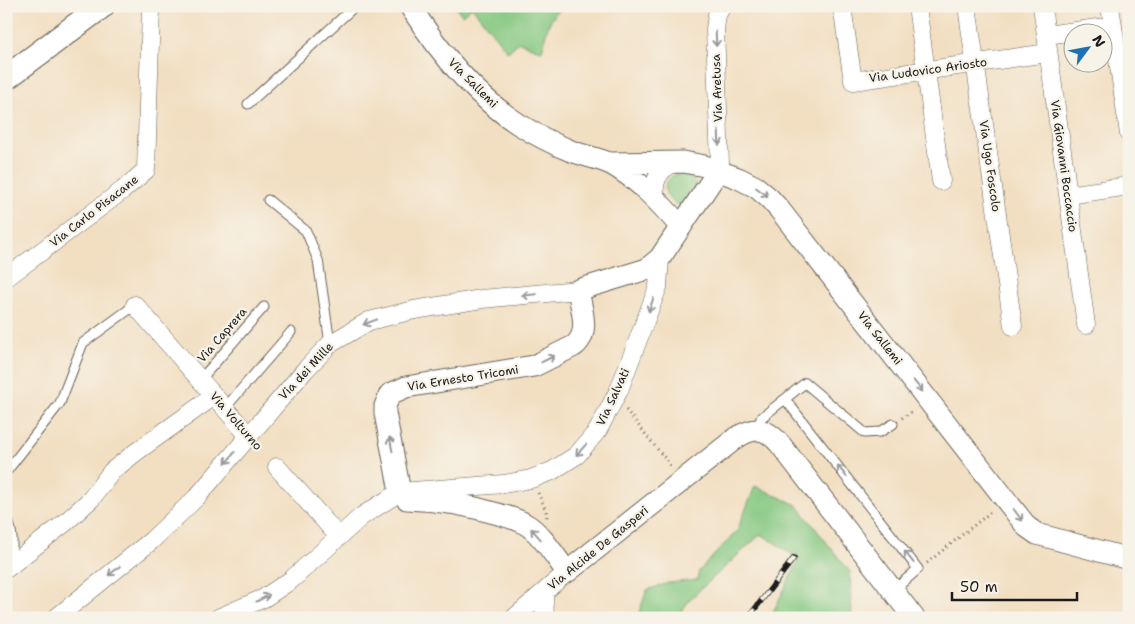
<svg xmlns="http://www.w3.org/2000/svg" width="1135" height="624" viewBox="0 0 1135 624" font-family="'Shantell Sans',sans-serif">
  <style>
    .green { fill: #84c780; stroke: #50724e }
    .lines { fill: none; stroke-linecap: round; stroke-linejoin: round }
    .service-casing { stroke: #676056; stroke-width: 11 }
    .minor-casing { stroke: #676056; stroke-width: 19 }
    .tertiary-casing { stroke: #676056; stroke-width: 23 }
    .secondary-casing { stroke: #676056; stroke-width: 26 }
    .path { stroke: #676056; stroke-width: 3; stroke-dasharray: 1 4; stroke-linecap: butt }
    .service { stroke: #fff; stroke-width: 9 }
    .minor { stroke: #fff; stroke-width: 18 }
    .tertiary { stroke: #fff; stroke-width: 21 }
    .secondary { stroke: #fff; stroke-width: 24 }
    .rail-casing { stroke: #1c1c1c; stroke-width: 5.5 }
    .rail { stroke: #f7f3e8; stroke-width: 4; stroke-dasharray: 11; stroke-linecap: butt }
    .oneway { stroke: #999 }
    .labels { text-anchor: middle; stroke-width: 4.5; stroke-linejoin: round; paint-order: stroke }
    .street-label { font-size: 12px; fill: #1c1c1c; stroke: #f7f3e8 }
  </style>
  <rect width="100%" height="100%" fill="#f7f3e8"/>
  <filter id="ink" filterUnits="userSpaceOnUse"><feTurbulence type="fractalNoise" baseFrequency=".02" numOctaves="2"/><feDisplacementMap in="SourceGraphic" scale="10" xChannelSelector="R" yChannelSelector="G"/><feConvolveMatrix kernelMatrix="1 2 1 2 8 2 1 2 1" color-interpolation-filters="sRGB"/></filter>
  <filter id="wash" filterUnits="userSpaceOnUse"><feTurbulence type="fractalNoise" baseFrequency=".0096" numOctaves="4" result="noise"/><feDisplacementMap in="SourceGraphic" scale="20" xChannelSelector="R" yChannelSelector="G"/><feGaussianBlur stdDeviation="1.12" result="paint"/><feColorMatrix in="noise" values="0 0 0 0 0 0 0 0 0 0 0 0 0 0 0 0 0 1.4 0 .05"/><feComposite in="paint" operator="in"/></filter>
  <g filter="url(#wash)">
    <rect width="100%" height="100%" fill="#f2dfc2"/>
    <path class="green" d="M455,6H565C546,20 547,30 542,51L519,42L508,52L472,7L462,15Z
      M683,173L688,175L697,184L681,206C660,200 659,175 683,173Z
      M755,486L797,505L850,572L852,618H770L799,559L761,534L690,599L677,618H640L638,615L647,590L668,583L697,580L699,571L737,531Z"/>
  </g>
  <g filter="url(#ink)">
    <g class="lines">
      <g class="service-casing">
        <path id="service" d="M248,104L355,6
          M268,200L306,231L318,260L330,344
          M200,380L264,307
          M785,399L918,569L893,591
          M225,408L291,332
          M758,430L761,418L805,383L865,433L880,432L893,424
          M6,472L60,403L83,343L135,305
          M6,517C15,534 12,548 10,565"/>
      </g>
      <g class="minor-casing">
        <path id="minor" d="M842,6L853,81L1048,53
          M917,6L941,181
          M967,6L1013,326
          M1042,6L1086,325
          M1110,6L1129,134
          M1046,35L1113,26
          M718,171L720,165L715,29L717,15L722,6
          M1068,195L1129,186
          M656,199C652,182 658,170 674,163
          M6,278L123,190L146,170L151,9L154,6
          M135,305L249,436
          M277,467L339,537
          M6,569L66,522L91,499L112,471L136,452L214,396
          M544,592L545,618
          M56,618L151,541L197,497L305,370L330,344L369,321L414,310L482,299L578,290
          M218,618L264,598L291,580L362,516L400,492L504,484L531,479L552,471L577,455L598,430L619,390L658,287L660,258
          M514,618L567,572"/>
      </g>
      <g class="tertiary-casing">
        <path id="tertiary" d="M410,6C439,52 474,96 520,125C536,135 554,144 571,151C584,156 598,158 611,164C639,180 660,203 681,227
          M609,163L683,162L705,166L738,178L756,187L769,198L779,209L1027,527L1037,534L1129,559
          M718,171L660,258L647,269L578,290C581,308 591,333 574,346L534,366L406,387L390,394L385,406V413L400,492L407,499C439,500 468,505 498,514C508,517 518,519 527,525C542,534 556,558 567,572L736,438C755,426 765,427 780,444L914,618"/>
      </g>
      <g class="secondary-casing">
        <path id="secondary" d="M6,78L102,6"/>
      </g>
      <path class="path" d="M626,410L671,466
        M902,418L914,410
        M538,493L546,510L547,518
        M927,563L992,511"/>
      <use href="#service" class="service"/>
      <use href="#minor" class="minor"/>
      <use href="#tertiary" class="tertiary"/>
      <use href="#secondary" class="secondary"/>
      <g class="rail-casing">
        <path id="rail" d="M748,618L794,558"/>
      </g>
      <use href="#rail" class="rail"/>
    </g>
    <defs><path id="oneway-shaft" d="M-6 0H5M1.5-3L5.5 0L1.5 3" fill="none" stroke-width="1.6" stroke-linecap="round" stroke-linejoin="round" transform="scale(1.25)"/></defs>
    <g class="oneway">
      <use href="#oneway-shaft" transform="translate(716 39) rotate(88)"/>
      <use href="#oneway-shaft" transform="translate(719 138) rotate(88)"/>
      <use href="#oneway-shaft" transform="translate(762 192) rotate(37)"/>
      <use href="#oneway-shaft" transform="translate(529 295) rotate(175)"/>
      <use href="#oneway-shaft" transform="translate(651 305) rotate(109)"/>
      <use href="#oneway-shaft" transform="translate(370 322) rotate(159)"/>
      <use href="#oneway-shaft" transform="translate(548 359) rotate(-26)"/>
      <use href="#oneway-shaft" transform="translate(918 386) rotate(52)"/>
      <use href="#oneway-shaft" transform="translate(391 444) rotate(-101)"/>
      <use href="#oneway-shaft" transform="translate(581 450) rotate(132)"/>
      <use href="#oneway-shaft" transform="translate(230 458) rotate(130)"/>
      <use href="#oneway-shaft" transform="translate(842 471) rotate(-128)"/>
      <use href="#oneway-shaft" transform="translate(1018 515) rotate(53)"/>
      <use href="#oneway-shaft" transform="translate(536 534) rotate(-132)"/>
      <use href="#oneway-shaft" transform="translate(909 557) rotate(-128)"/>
      <use href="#oneway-shaft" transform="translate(114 571) rotate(141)"/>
      <use href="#oneway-shaft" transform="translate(263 598) rotate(-28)"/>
    </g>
  </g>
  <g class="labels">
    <g class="street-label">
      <text transform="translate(928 70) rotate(-8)" y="4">Via Ludovico Ariosto</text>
      <text transform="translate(473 83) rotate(45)" y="4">Via Sallemi</text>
      <text transform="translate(717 88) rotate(-92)" y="4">Via Aretusa</text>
      <text transform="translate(990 166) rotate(82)" y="4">Via Ugo Foscolo</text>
      <text transform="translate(1064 166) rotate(82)" y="4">Via Giovanni Boccaccio</text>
      <text transform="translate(94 211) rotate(-38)" y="4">Via Carlo Pisacane</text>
      <text transform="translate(222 335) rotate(-49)" y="4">Via Caprera</text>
      <text transform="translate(880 338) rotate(52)" y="4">Via Sallemi</text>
      <text transform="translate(306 371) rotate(-47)" y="4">Via dei Mille</text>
      <text transform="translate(463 378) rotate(-9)" y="4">Via Ernesto Tricomi</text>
      <text transform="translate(613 397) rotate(-65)" y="4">Via Salvati</text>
      <text transform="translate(236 421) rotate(49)" y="4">Via Volturno</text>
      <text transform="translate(598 548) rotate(-39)" y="4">Via Alcide De Gasperi</text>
    </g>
  </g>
  <rect width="1135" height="624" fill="none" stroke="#f7f3e8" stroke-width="25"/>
  <g transform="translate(1088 48) rotate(58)"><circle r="24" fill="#f7f3e8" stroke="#9f9d96"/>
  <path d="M0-4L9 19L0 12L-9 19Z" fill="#1f6fb2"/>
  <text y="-8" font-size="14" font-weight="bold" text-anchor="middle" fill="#1c1c1c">N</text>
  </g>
  <path d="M952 592v8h125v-8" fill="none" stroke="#1c1c1c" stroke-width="2.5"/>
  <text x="960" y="592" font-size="15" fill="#1c1c1c" stroke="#f7f3e8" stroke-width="4" paint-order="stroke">50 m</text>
</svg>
